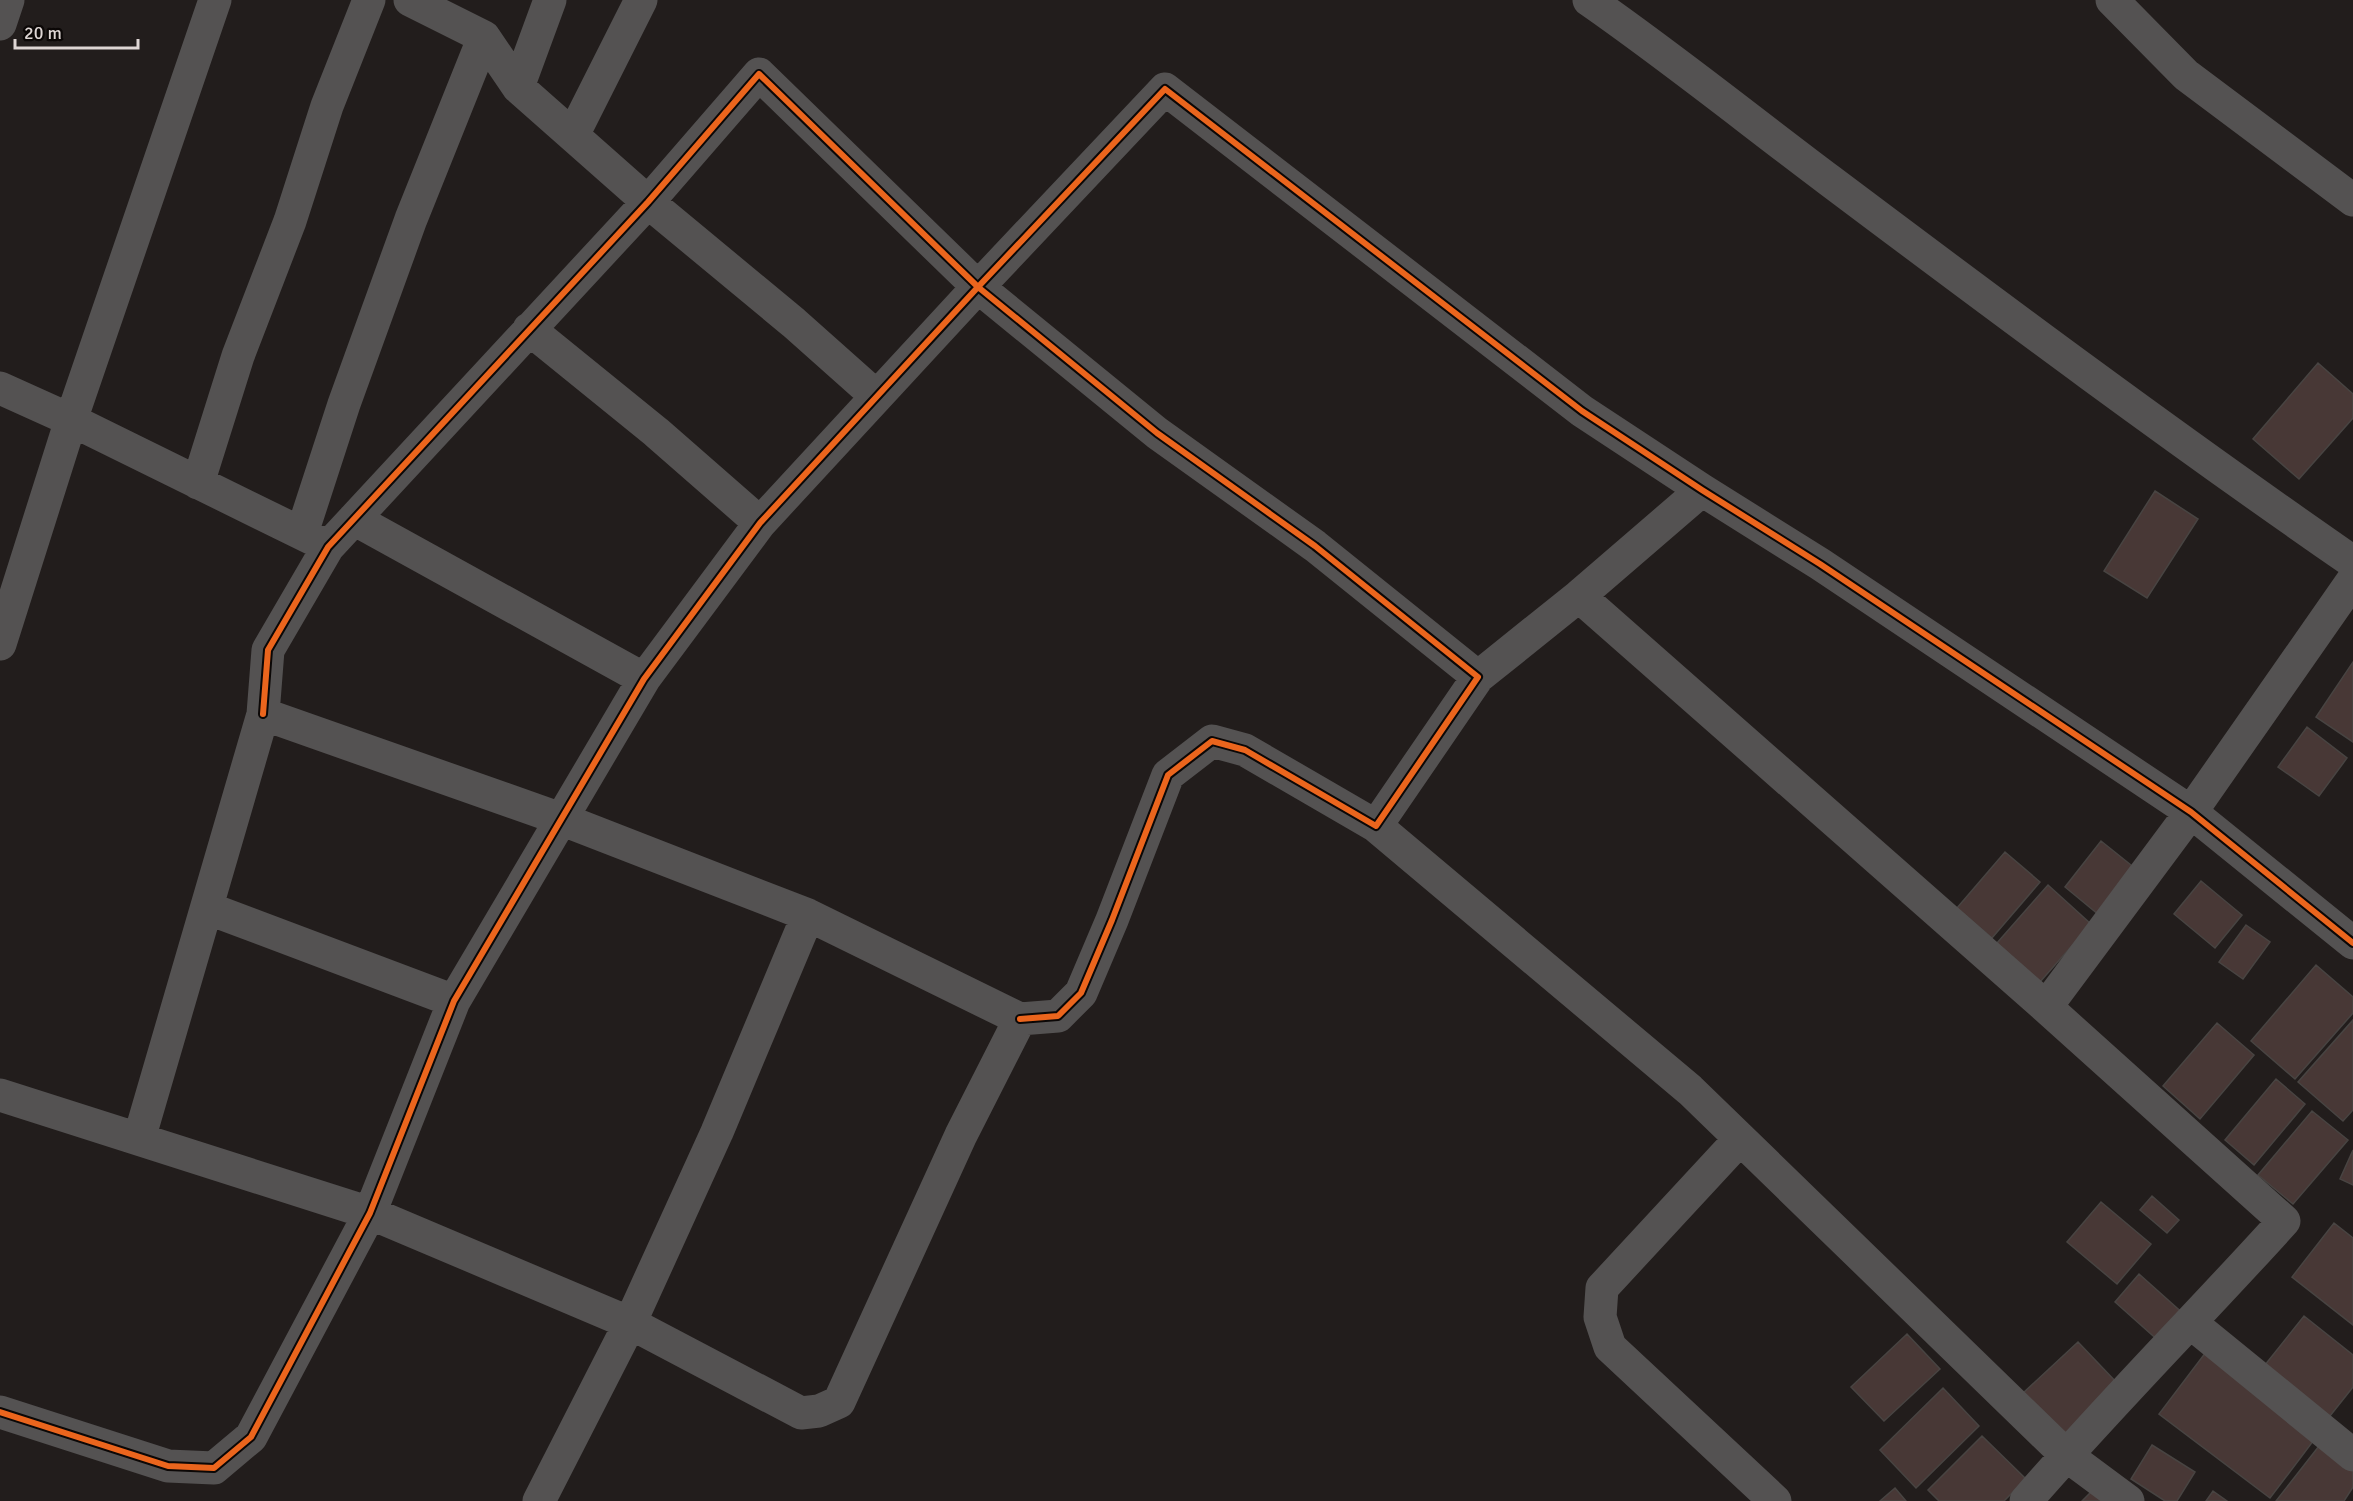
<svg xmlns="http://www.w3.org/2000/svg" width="2353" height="1501" viewBox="0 0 2353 1501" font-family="Signika,sans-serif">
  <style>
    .building { fill: #483836; stroke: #484442; stroke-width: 1.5 }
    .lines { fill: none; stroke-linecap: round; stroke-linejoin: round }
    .minor { stroke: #545252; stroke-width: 33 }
    .cycleway-casing { stroke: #0b0706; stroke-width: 10 }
    .cycleway { stroke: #eb651d; stroke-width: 6 }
  </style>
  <rect width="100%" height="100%" fill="#221d1c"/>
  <path class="building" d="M2318,363L2353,394V418L2299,479L2253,439Z
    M2155,491L2198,519L2147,598L2104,571Z
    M2353,662V742L2316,717Z
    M2307,727L2347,758L2319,796L2278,767Z
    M2101,841L2136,869L2099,915L2065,887Z
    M2005,852L2040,882L1992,938L1957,908Z
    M2201,881L2242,915L2215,948L2174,914Z
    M2048,885L2091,924L2040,982L1997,943Z
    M2246,925L2270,942L2243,979L2219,962Z
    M2316,965L2353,997V1013L2295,1079L2251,1041Z
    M2353,1020V1110L2343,1121L2298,1082Z
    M2217,1023L2254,1055L2200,1119L2163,1086Z
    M2276,1079L2305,1104L2254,1165L2225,1140Z
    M2312,1111L2348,1140L2293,1204L2258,1175Z
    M2353,1150V1185L2340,1179Z
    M2152,1196L2179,1220L2167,1233L2140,1210Z
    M2101,1202L2151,1244L2117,1284L2067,1242Z
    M2334,1223L2353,1238V1325L2292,1277Z
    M2139,1274L2186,1316L2161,1343L2115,1302Z
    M2304,1316L2353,1355V1387L2326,1421L2261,1370Z
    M1907,1334L1940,1369L1884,1421L1851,1387Z
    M2078,1342L2118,1384L2062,1437L2022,1394Z
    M2206,1352L2317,1436L2270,1498L2159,1414Z
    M1943,1388L1979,1426L1916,1488L1880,1450Z
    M1982,1436L2026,1479L2004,1501H1939L1928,1490Z
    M2152,1445L2195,1472L2177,1501H2165L2131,1479Z
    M2319,1446L2353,1470V1487L2344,1501H2276Z
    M2099,1484L2117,1501H2082Z
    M1895,1488L1906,1501H1880Z
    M2213,1491L2227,1501H2206Z"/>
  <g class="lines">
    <path class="minor" d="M410,0L484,37L518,87L648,202L794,323L876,396
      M1589,0C1671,57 1749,120 1829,180C2002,310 2175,439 2353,562
      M2112,0L2186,75L2353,200
      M0,24L8,0
      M518,87L550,0
      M573,135L641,0
      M529,329L656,432L760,523
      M0,388L71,420L321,543
      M198,483L238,356L290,221L327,106L369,0
      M354,519L644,679
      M302,533L344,404L411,219L484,37
      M1579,596L1702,490
      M0,644L71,420L215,0
      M1478,677L1579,596L2046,1007L2284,1221C2199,1315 2109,1405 2026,1501
      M263,714L268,650L328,547L648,202L759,74L978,287L1165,89L1582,411L1702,490L1820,564L2191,812L2353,943
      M1376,826L1690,1090L2066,1455L2128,1501
      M207,908L454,1001
      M2046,1007L2191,812L2353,580
      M0,1095L370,1213L630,1323L801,1413L819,1411L839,1402L961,1135L1020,1019L808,915L561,819L263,714L139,1139
      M1740,1139L1602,1288L1600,1317L1610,1347L1775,1501
      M2191,1323L2353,1455
      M0,1412L168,1466L214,1468L251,1437L370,1213L454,1001L644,679L760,523L978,287L1157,433L1315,546L1478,677L1376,826L1245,750L1212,741L1168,775L1112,920L1081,993L1058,1016L1020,1019
      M539,1501L630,1323L717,1132L808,915"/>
    <g class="cycleway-casing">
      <path id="cycleway" d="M263,714L268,650L328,547L648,202L759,74L978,287L1165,89L1582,411L1702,490L1820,564L2191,812L2353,943
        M0,1412L168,1466L214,1468L251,1437L370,1213L454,1001L644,679L760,523L978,287L1157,433L1315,546L1478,677L1376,826L1245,750L1212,741L1168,775L1112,920L1081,993L1058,1016L1020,1019"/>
    </g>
    <use href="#cycleway" class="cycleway"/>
  </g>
  <path d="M15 39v9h123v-9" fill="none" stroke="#ded6d4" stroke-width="3"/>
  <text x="24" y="39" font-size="18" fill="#ded6d4" stroke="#0b0706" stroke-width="4.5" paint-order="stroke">20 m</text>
</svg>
